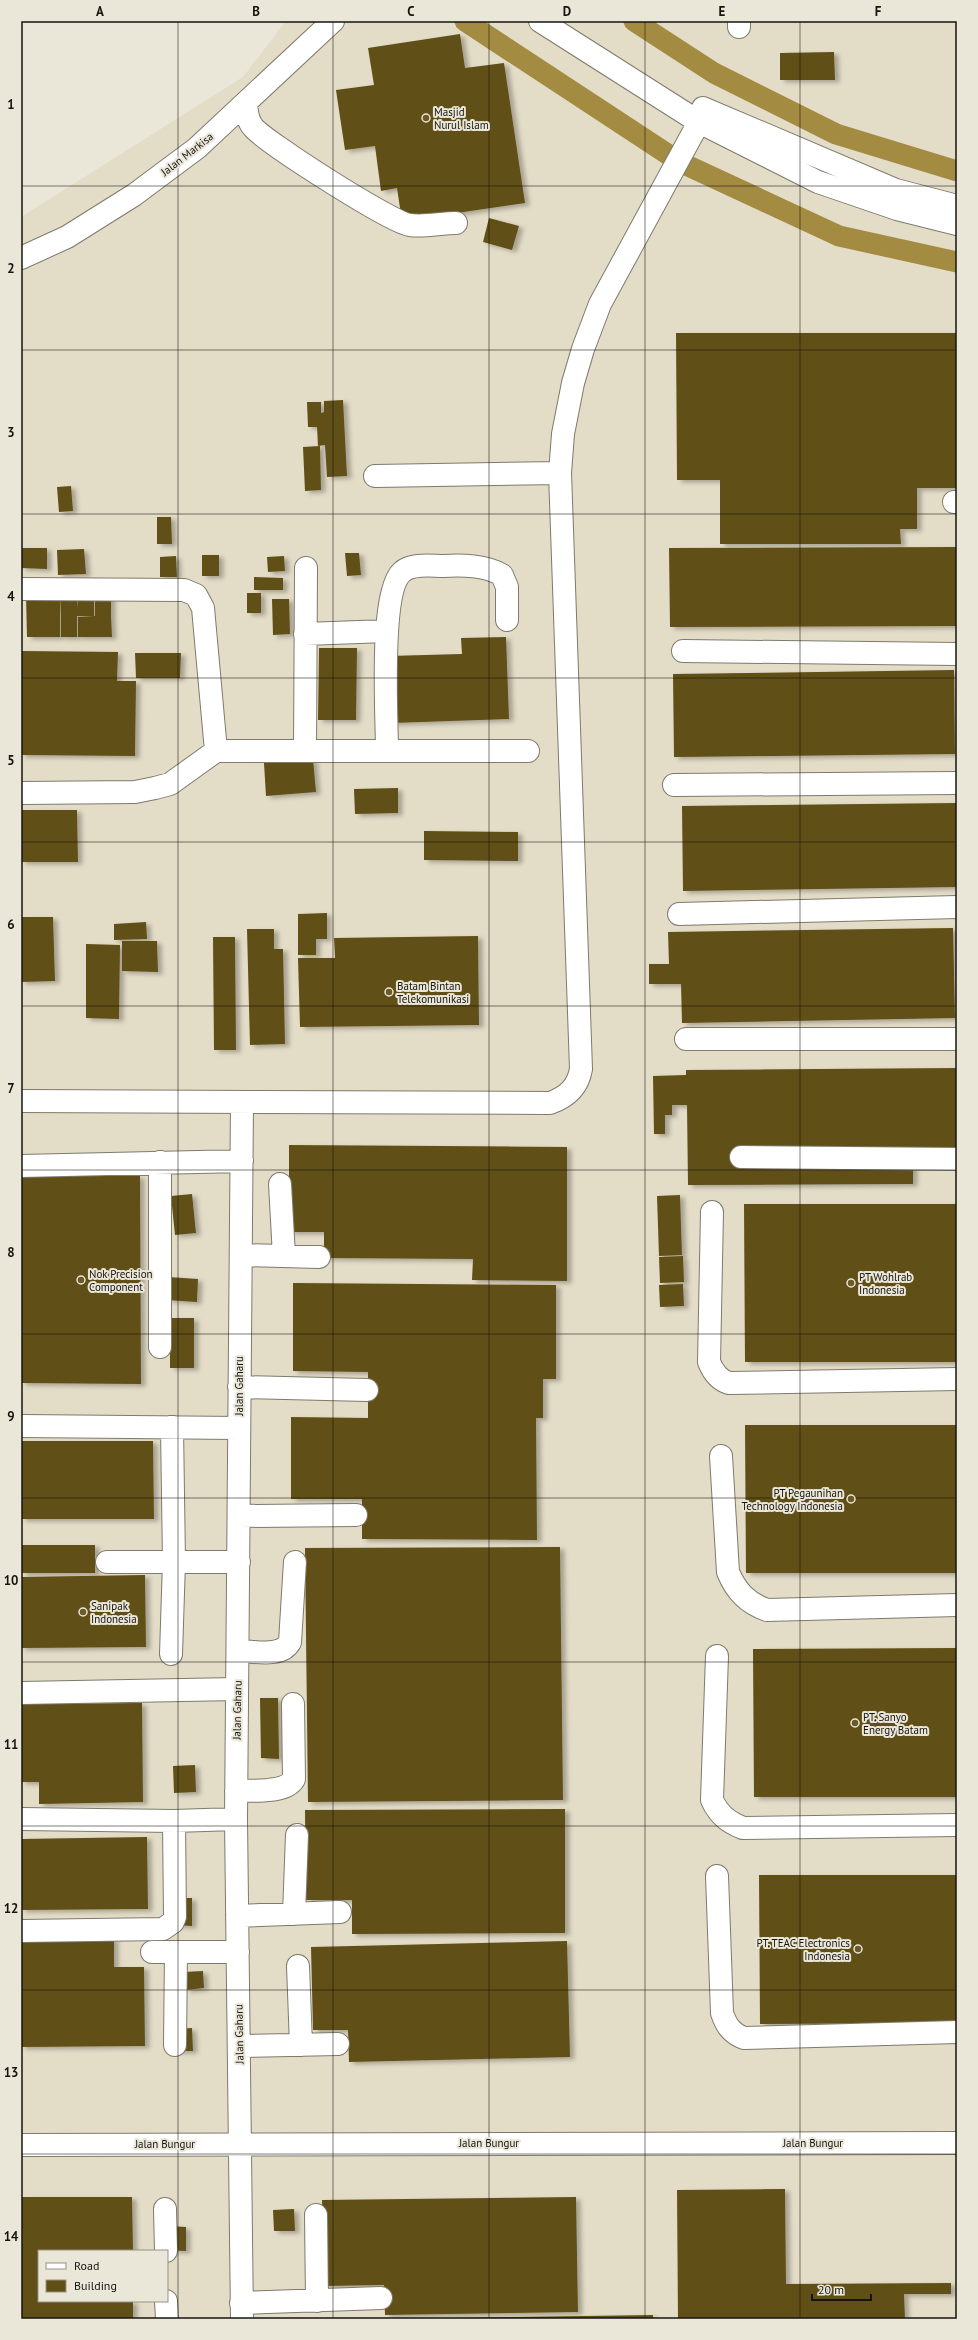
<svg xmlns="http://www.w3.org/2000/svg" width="978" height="2340" viewBox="0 0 978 2340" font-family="'PT Sans',sans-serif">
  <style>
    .built { fill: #e3dcc7; fill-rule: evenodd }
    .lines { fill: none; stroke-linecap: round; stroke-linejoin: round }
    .canal { stroke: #a38b42; stroke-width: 21 }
    .building { fill: #604f15; filter: url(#shadow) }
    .minor-casing { stroke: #7e7a6d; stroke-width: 24 }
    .minor { stroke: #fff; stroke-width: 22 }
    .grid { fill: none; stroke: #15140f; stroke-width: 1; stroke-opacity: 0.55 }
    .poi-dot { fill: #6b5a28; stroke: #eae6d8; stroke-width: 1.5 }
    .labels { text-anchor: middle; stroke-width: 4; stroke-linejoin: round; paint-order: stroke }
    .poi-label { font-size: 11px; fill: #15140f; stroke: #eae6d8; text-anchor: start }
    .street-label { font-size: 11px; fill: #15140f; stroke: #eae6d8 }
    .neatline { fill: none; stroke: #15140f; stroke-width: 1.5 }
    .grid-label { font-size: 13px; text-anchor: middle; font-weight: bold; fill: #15140f }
  </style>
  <defs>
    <filter id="shadow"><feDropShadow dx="4.5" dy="2.5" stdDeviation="2" flood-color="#0004"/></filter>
  </defs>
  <rect width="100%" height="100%" fill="#eae6d8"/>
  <path class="built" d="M286,21H957V2319H21V217L243,77ZM39,2251H167V2301H39Z"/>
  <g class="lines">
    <path class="canal" d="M465,21L675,159
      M634,21L714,73L836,134L957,171
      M684,164L839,236L957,262"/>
  </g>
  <path class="building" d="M460,34L465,68L504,63L525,203L402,221L397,188L381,191L375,146L345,150L336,90L374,85L368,48Z
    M834,52L835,80H780V53Z
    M489,218L519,226L512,250L483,242Z
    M676,333H956L957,488H917V529H900L901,544H720V480H677Z
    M343,400L347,476L327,477L325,445L318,446L317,427H308L307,402H321V413L324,412V401Z
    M320,446L321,490L305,491L303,447Z
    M71,486L73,511L59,512L57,487Z
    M157,517H171L172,544H157Z
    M956,547L957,626L670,627L669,548Z
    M22,548H47V569L21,568Z
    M84,549L86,574L58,575L57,550Z
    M345,553H359L361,575L347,576Z
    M202,555H219V576H202Z
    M176,556L177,577H160V557Z
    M284,556L285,571L268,572L267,557Z
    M254,577L283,578V590H254Z
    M247,593H261V613H247Z
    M26,595H60V637H27Z
    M60,595H77V609L78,595H94V616H61Z
    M95,595H111V616H95Z
    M272,599H289L290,634L273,635Z
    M61,616H77V637H61Z
    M94,616H111L112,637H78V617Z
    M506,637L509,719L392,723L389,656L462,654L461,638Z
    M319,648H357L356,720H318Z
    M21,651L118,652L117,681H136L135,756L21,755Z
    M135,653H181L180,678H136Z
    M954,670L955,754L674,757L673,674Z
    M313,759L316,792L266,796L264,763Z
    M398,788V813L355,814L354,789Z
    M956,803L957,887L683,891L682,806Z
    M21,810H77L78,862H21Z
    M424,831L518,832V861L424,860Z
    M327,913V939H316V955H298V914Z
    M21,917H53L55,981L21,982Z
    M146,922L147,939L114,940V924Z
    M953,928L955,1018L682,1023L681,984H649V964H669L668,932Z
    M247,929H274V949H283L285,1044L250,1045Z
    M478,936L479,1025L300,1027L298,958H335L334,938Z
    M213,937H235L236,1050H214Z
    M122,941H157L158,972L122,971Z
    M86,944L120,945L119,1019L86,1018Z
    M957,1068V1148L913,1147V1184L688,1185L687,1105H672V1115H665V1134H654L653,1076L686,1075V1070Z
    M289,1145L567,1147V1281L472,1280L473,1259L324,1258V1232H289Z
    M21,1176H140L141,1384L21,1383Z
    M192,1194L196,1233L175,1235L171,1196Z
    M680,1195L682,1255L659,1256L657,1196Z
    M744,1204H957V1362H745Z
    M683,1256L684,1282L660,1283L659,1257Z
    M168,1277L198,1279L197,1302L167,1300Z
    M293,1283L556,1285V1379H543V1418H536L537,1540L362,1539V1499H291V1417L368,1418V1372L293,1371Z
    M683,1284L684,1306L660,1307L659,1285Z
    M170,1318H194V1368H170Z
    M745,1425H957V1573H746Z
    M21,1441H153L154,1519H21Z
    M21,1545H95V1573H21Z
    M560,1547L563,1800L308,1802L305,1548Z
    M145,1575L146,1647L21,1648V1577Z
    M957,1648V1797H754L753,1649Z
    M260,1698H278L279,1759L261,1758Z
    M142,1703L143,1802L39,1804V1782H21V1704Z
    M195,1765L196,1792L174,1793L173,1766Z
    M565,1809V1933L352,1934V1900H306L305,1810Z
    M147,1837L148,1909L21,1910V1839Z
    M759,1875H957V2023L760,2024Z
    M176,1898H192V1926L176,1925Z
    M21,1938H114V1967H144L145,2046L21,2047Z
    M567,1941L570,2057L349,2062L348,2030H313L311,1947Z
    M203,1971L204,1988L186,1990L184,1972Z
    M192,2028L193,2051H176V2029Z
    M785,2189L786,2284L951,2283V2294H904L905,2319H678L677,2190Z
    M21,2197H132L133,2251H39V2301H133V2319H21Z
    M576,2197L578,2312L385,2315L384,2285L324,2286L322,2200Z
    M294,2209L295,2231H274L273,2210Z
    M167,2226L186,2227V2251L166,2250Z
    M653,2315V2319H451V2318Z"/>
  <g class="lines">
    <g class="minor-casing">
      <path id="minor" d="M540,21L699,122L818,182L897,209L957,224
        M739,21V27
        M246,104C247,112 247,120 253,127C265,142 392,223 410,225C425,227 441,223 456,223
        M703,108L896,190L957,206
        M21,258L67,237L134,195L197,148L333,21
        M375,476L560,473
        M954,502H957
        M21,589L184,590L196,595L203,608L216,751
        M305,634L386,631
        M683,651L957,654
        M305,751L306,568
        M387,751C387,718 379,592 402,572C412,563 431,566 443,566C463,565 485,565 502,575L507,587V620
        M674,785L957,783
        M21,793L135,792L155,788L170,784L216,751H528
        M679,914L957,907
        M686,1039H957
        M21,1101L550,1103C567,1097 578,1087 581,1069L560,473L563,434L573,383L583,349L600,304L699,122
        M741,1157L957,1159
        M160,1162V1347
        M21,1166L242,1161
        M280,1184L284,1256
        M712,1212L709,1362C713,1372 719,1380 729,1383L957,1379
        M241,1255L319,1257
        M239,1387L367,1390
        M21,1426L239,1428
        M721,1456L728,1572C736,1591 747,1603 767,1610L957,1605
        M240,1516L356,1515
        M107,1562H239
        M238,1651C255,1651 281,1658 290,1642L295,1562
        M171,1654L174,1562L172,1427
        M717,1656L712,1800C719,1815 728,1822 743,1828L957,1825
        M21,1693L237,1689
        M236,1791C252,1790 285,1794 294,1779L293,1704
        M21,1819L174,1821L236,1819
        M717,1876L722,2013C726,2025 731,2033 744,2038L957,2032
        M294,1914L297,1835
        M237,1916L340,1912
        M21,1931L163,1929L173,1922L175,1917L174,1821
        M152,1952H238
        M298,1966L301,2045
        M175,2045L176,1952
        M239,2046L338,2044
        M21,2145L957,2143
        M165,2209L166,2251
        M316,2215L317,2301
        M166,2301L167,2319
        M241,2303L381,2298
        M242,2319L236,1819L242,1102"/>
    </g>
    <use href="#minor" class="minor"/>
  </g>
  <path class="grid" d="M178,21V2319M333,21V2319M489,21V2319M645,21V2319M800,21V2319M21,186H957M21,350H957M21,514H957M21,678H957M21,842H957M21,1006H957M21,1170H957M21,1334H957M21,1498H957M21,1662H957M21,1826H957M21,1990H957M21,2154H957"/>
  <g class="poi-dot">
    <circle cx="426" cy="118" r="4"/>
    <circle cx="389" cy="992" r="4"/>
    <circle cx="81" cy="1280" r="4"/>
    <circle cx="851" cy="1283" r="4"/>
    <circle cx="851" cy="1499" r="4"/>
    <circle cx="83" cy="1612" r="4"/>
    <circle cx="855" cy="1723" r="4"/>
    <circle cx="858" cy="1949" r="4"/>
  </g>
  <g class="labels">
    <g class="poi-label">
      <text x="434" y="116">Masjid<tspan x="434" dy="13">Nurul Islam</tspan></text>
      <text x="397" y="990">Batam Bintan<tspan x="397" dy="13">Telekomunikasi</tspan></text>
      <text x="89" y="1278">Nok Precision<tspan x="89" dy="13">Component</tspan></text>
      <text x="859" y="1281">PT Wohlrab<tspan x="859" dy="13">Indonesia</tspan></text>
      <text x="843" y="1497" text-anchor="end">PT Pegaunihan<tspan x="843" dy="13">Technology Indonesia</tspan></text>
      <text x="91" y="1610">Sanipak<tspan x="91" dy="13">Indonesia</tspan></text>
      <text x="863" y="1721">PT. Sanyo<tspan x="863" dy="13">Energy Batam</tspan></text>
      <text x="850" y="1947" text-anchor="end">PT. TEAC Electronics<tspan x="850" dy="13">Indonesia</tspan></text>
    </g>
    <g class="street-label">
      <text transform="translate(187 154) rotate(-38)" y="4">Jalan Markisa</text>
      <text transform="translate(239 1386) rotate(-90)" y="4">Jalan Gaharu</text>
      <text transform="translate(237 1710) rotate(-89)" y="4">Jalan Gaharu</text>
      <text transform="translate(239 2034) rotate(-91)" y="4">Jalan Gaharu</text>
      <text x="489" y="2147">Jalan Bungur</text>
      <text x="813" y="2147">Jalan Bungur</text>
      <text x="165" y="2148">Jalan Bungur</text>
    </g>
  </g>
  <rect width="978" height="2340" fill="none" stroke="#eae6d8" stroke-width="44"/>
  <rect x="38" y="2250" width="130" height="52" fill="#eae6d8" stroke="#959288"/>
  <rect x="46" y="2263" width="20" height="6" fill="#ffffff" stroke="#959288"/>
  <text x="74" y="2270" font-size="12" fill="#15140f">Road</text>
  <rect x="46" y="2280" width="20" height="12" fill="#604f15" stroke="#959288"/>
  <text x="74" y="2290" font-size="12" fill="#15140f">Building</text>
  <path d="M812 2294v6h59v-6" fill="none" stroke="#15140f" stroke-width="2"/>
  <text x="818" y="2294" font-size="12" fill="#15140f" stroke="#eae6d8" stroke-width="3" paint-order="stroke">20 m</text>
  <rect x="22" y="22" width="934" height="2296" class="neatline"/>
  <g class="grid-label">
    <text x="100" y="16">A</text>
    <text x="256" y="16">B</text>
    <text x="411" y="16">C</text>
    <text x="567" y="16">D</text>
    <text x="722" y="16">E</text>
    <text x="878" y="16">F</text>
    <text x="11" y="109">1</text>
    <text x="11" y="273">2</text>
    <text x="11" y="437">3</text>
    <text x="11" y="601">4</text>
    <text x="11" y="765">5</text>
    <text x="11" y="929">6</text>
    <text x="11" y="1093">7</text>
    <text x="11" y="1257">8</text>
    <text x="11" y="1421">9</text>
    <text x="11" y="1585">10</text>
    <text x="11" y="1749">11</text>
    <text x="11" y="1913">12</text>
    <text x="11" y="2077">13</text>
    <text x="11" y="2241">14</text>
  </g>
</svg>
